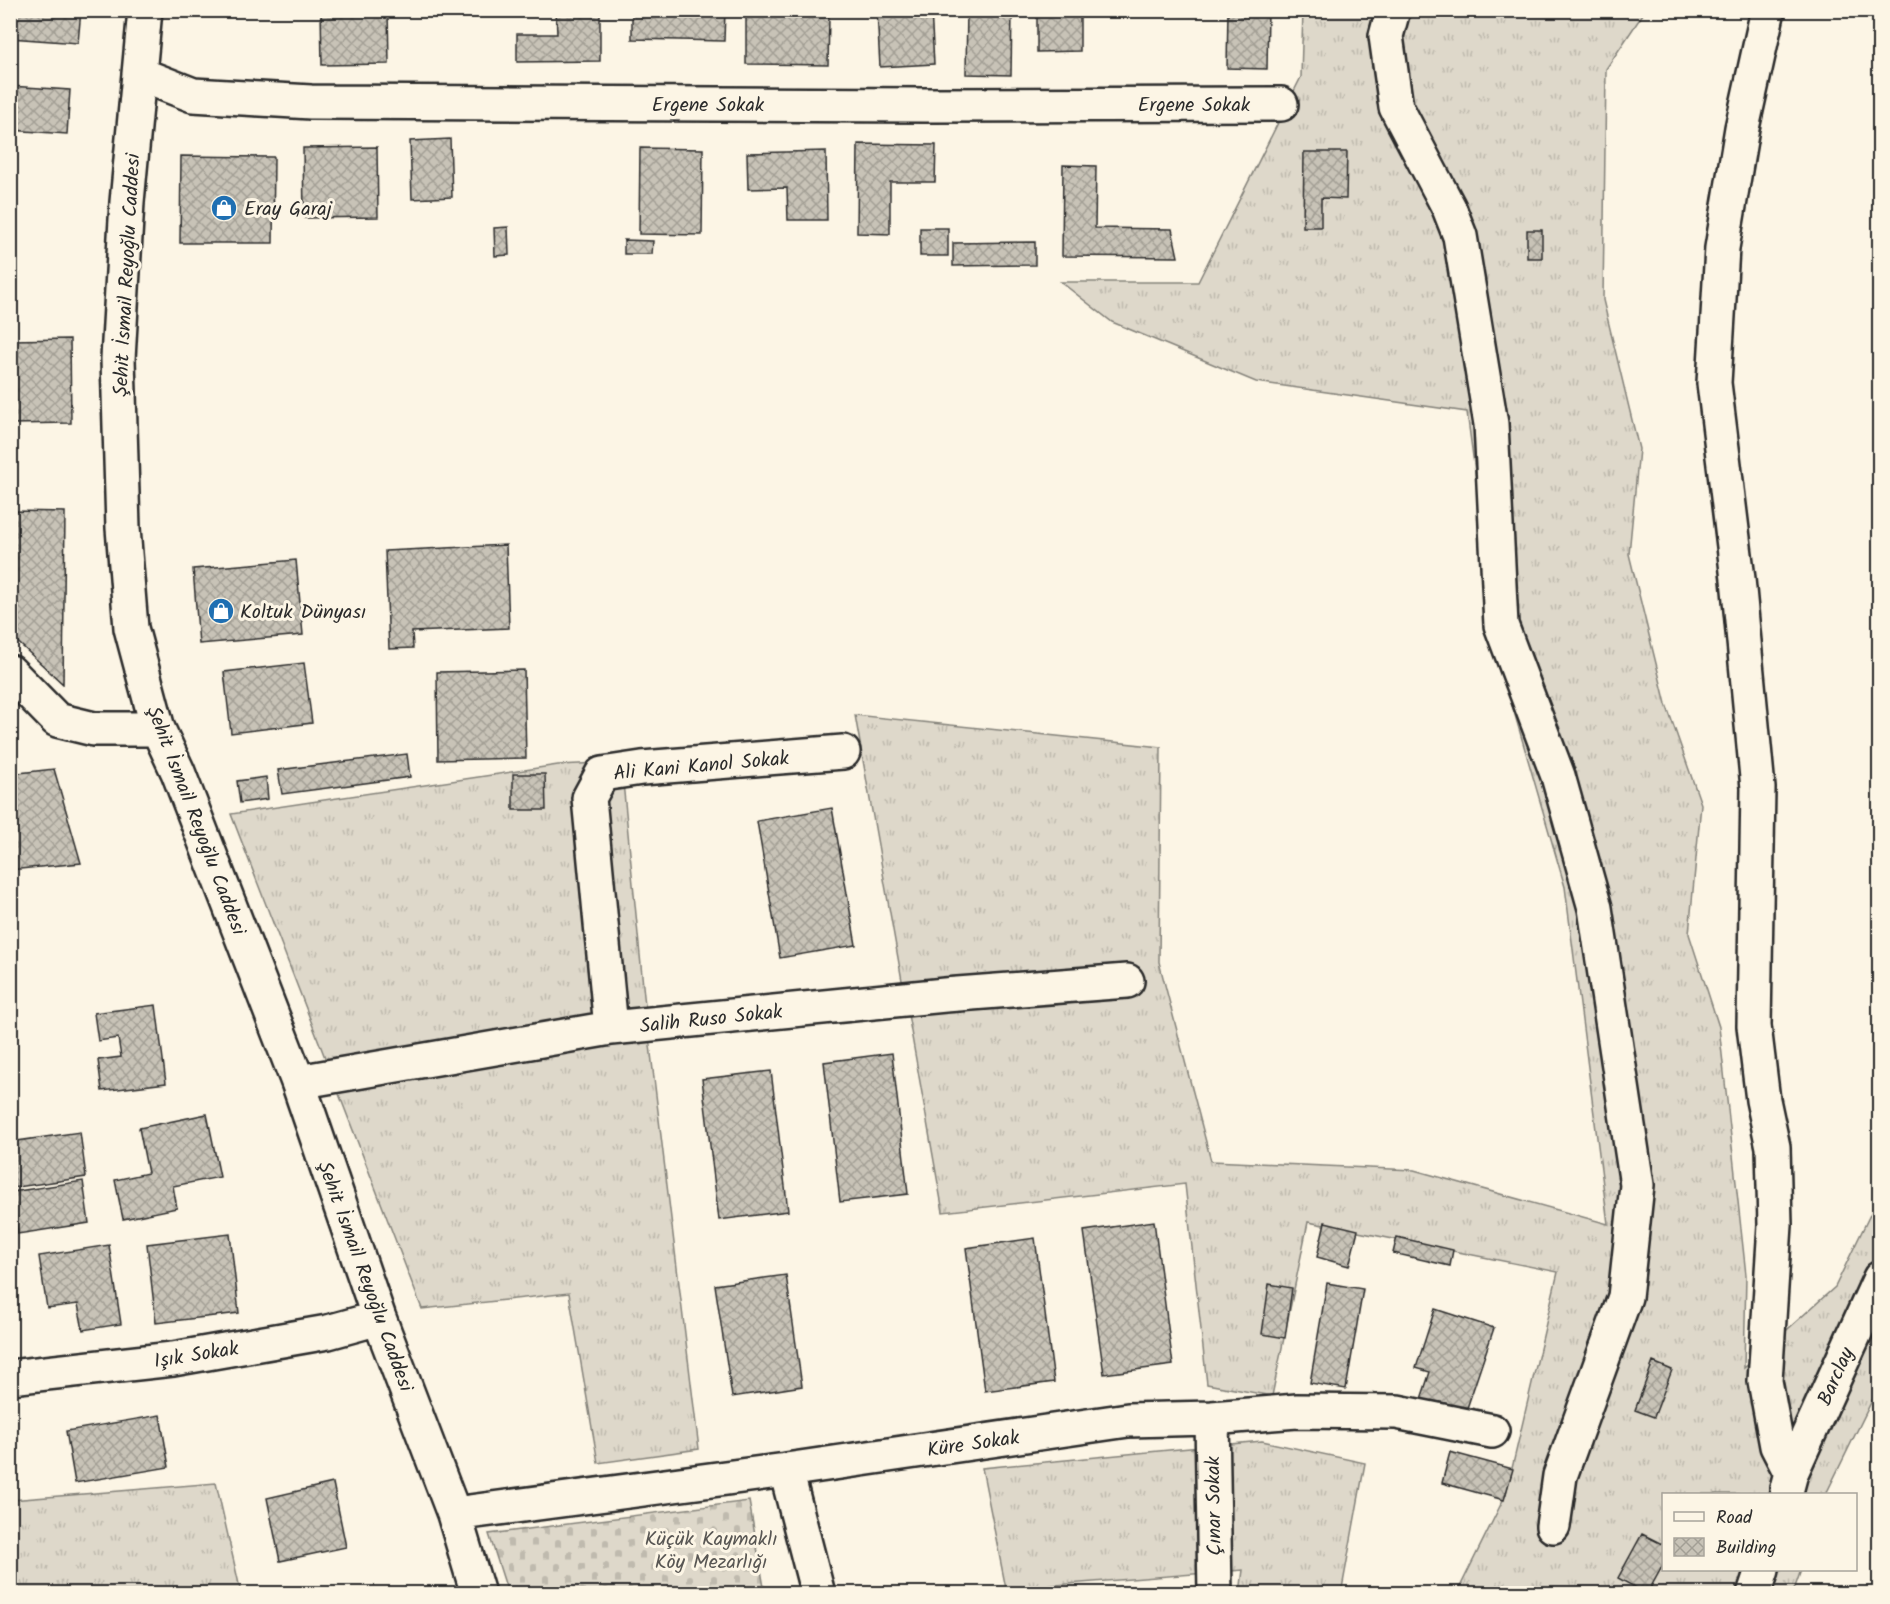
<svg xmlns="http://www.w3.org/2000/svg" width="1890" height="1604" viewBox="0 0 1890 1604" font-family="Kalam,sans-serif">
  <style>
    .grass { fill: url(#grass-tufts); stroke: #84827a; stroke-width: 1.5 }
    .cemetery { fill: url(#cemetery-stones); stroke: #84827a; stroke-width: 1.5 }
    .building { fill: url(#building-cross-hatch); stroke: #2b2b2b; stroke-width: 1.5 }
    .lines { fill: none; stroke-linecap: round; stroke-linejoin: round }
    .minor-casing { stroke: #2b2b2b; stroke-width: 38 }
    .minor { stroke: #fcf5e5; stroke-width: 33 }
    .labels { text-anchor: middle; stroke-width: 6; stroke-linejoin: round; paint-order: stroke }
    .street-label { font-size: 20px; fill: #2b2b2b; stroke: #fcf5e5 }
    .poi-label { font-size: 20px; fill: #2b2b2b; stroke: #fcf5e5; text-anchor: start }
    .park-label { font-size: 20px; fill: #585653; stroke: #fcf5e5 }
  </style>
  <defs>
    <pattern id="grass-tufts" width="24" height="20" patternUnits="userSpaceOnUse" patternTransform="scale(1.5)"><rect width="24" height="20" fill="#ded8ca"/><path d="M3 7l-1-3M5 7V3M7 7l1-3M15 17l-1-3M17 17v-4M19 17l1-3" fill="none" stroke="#bfbaae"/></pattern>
    <pattern id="cemetery-stones" width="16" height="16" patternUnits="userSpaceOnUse" patternTransform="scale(1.5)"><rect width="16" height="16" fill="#ded8ca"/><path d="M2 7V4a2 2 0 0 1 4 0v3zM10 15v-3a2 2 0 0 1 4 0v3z" fill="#bfbaae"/></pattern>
    <pattern id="building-cross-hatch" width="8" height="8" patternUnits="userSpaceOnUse" patternTransform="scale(1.5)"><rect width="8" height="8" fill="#c8c3b7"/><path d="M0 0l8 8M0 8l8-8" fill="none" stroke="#a39f95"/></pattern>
  </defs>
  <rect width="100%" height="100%" fill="#fcf5e5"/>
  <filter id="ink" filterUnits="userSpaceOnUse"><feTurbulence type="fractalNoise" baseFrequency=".0167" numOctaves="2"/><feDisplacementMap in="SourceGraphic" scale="12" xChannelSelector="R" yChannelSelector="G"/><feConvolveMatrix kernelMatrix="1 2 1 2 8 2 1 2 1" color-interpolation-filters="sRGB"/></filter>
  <g filter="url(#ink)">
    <path class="grass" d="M1303,11H1645L1606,69L1603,300L1639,449L1629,554L1666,704L1701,804L1689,934L1719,1027L1746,1275L1744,1368L1835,1287L1880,1194L1879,1386L1826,1494H1664V1570H1801L1793,1593H1457L1506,1494L1558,1272L1308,1222L1272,1396L1207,1384L1185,1184L943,1212L855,715L1161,747L1159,962L1211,1161L1414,1170L1608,1224L1565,887L1501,667L1467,412L1256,382L1112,322L1061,282H1198L1301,77Z
      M621,762L644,996L699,1449L598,1463L569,1293L422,1309L231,814L558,765Z
      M1262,1441L1365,1463L1341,1594L1240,1593L1243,1570L1006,1589L982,1468Z
      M216,1483L241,1593H11V1500Z"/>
    <path class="cemetery" d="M749,1501L765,1593H508L489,1534Z"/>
    <path class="building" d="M10,10H81L78,43L10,38Z
      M321,10H388L389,64L322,65Z
      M556,10H600V61L517,62V34H557Z
      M632,10H725L724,41L632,39Z
      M877,10H931L934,64L880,67Z
      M967,10H1012L1011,75L966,74Z
      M1037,10H1080V51L1037,52Z
      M1228,10H1268L1267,69L1227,68Z
      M746,17H829L828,65L746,64Z
      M10,86L70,90L67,134L10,130Z
      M450,139L452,197L412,199L410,141Z
      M858,144L936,145L935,182H890V234L857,233Z
      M377,147L378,217L304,218L303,148Z
      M640,148L703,149L702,235L639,234Z
      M826,151L827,220H788L787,188L748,189L747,153Z
      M1304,152H1347L1346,199L1321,198V227H1303Z
      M181,156L274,157L273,243H180Z
      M1063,165L1096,166L1095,228L1172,229L1178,257L1062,256Z
      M508,227L509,255L495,256L494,228Z
      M920,228H948V256H920Z
      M1527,230H1542V258H1527Z
      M624,240L653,241L652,254H624Z
      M1035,242V265L953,266V243Z
      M70,339L71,423L10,424V340Z
      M13,438L15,481H10V439Z
      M12,511L65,512L63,684L10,635Z
      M506,545L509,628L412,632L413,648L389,649L385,551Z
      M296,560L303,635L199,644L193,569Z
      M304,663L312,723L231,733L224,672Z
      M524,670L526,758L438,760L437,672Z
      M407,754L410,777L282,794L278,770Z
      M54,769L81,863L10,870V774Z
      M513,774H545L546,810H513Z
      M266,777L268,799L240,803L237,781Z
      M832,808L856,945L780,958L757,821Z
      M156,1005L166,1083L102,1091L98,1060L121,1057L118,1038L98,1041L94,1013Z
      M892,1053L908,1194L840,1202L824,1062Z
      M771,1071L788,1211L719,1220L702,1079Z
      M207,1114L220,1177L173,1186L177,1208L123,1219L115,1180L148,1173L139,1128Z
      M80,1132L86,1177L11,1188L10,1142Z
      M83,1181L89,1223L18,1234L12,1192Z
      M1154,1221L1173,1365L1104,1374L1084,1231Z
      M1325,1222L1358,1230L1349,1266L1317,1257Z
      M230,1234L239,1313L156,1323L147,1244Z
      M1397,1237L1453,1250L1450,1266L1393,1253Z
      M1035,1238L1054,1382L985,1391L966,1248Z
      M109,1245L121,1324L83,1330L78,1304L47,1308L39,1256Z
      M786,1275L802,1386L732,1397L715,1285Z
      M1327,1283L1363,1289L1346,1389L1310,1383Z
      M1269,1284L1292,1288L1285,1338L1262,1334Z
      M1435,1309L1494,1328L1465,1414L1421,1399L1430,1372L1416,1368Z
      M1653,1362L1672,1370L1654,1417L1635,1410Z
      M160,1415L169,1467L75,1483L66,1431Z
      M1450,1452L1513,1469L1504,1500L1442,1483Z
      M333,1483L346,1547L280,1561L267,1498Z
      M1642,1534L1664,1545V1563L1647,1594L1618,1578Z"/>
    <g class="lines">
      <g class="minor-casing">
        <path id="minor" d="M145,10L127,202L118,359L123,528L131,628L158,729L178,772L298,1082L379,1318L454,1514L478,1594
          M1393,10L1386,36L1396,107L1449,208L1460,236L1491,424L1501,625L1558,776L1595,908L1637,1185L1625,1297L1560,1476L1553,1526
          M1768,10L1742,128L1722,248L1714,383L1738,579L1758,788L1754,1026L1763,1100L1773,1147L1775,1225L1765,1381L1777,1446L1791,1473
          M139,74L193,95L311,102L926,105L1281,104
          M10,672L57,720L94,729H158
          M611,1028L589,798L602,774L642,768L843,752
          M298,1082L611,1028L945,995L1127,981
          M10,1377L173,1359L328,1332L379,1318
          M1212,1418L1215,1594
          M786,1470L818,1594
          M1787,1488L1791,1473L1880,1278
          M454,1514L786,1470L1128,1420L1212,1418L1297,1411L1397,1412L1492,1431
          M1754,1594L1762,1570"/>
      </g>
      <use href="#minor" class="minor"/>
    </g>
  </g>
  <defs>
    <g id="shop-disc" transform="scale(1.35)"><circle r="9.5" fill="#1f6fb2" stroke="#fcf5e5"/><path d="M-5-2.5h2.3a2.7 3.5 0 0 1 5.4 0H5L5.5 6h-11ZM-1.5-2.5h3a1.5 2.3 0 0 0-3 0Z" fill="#fff"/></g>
  </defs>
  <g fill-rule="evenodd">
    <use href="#shop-disc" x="224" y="208"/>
    <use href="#shop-disc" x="221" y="611"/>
  </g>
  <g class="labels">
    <g class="street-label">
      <text x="708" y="111">Ergene Sokak</text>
      <text x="1194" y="111">Ergene Sokak</text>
      <text transform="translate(126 275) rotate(-87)" y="7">Şehit İsmail Reyoğlu Caddesi</text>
      <text transform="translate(701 765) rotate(-5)" y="7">Ali Kani Kanol Sokak</text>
      <text transform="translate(197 820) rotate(69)" y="7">Şehit İsmail Reyoğlu Caddesi</text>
      <text transform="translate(711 1018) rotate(-6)" y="7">Salih Ruso Sokak</text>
      <text transform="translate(366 1276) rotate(70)" y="7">Şehit İsmail Reyoğlu Caddesi</text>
      <text transform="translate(196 1354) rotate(-9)" y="7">Işık Sokak</text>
      <text transform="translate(1835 1376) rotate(-66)" y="7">Barclay</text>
      <text transform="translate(973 1443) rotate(-8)" y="7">Küre Sokak</text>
      <text transform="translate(1213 1506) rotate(-91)" y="7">Çınar Sokak</text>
    </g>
    <g class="poi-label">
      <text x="244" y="215">Eray Garaj</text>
      <text x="240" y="618">Koltuk Dünyası</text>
    </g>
    <g class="park-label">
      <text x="711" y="1545">Küçük Kaymaklı<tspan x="711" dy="23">Köy Mezarlığı</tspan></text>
    </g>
  </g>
  <rect width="1890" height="1604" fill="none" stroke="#fcf5e5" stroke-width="36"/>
  <rect x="18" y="18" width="1854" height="1568" fill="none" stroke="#2b2b2b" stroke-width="2" filter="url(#ink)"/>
  <rect x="1662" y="1493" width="195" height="78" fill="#fcf5e5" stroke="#a8a49b" stroke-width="1.5"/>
  <rect x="1674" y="1512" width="30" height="9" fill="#fcf5e5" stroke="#a8a49b" stroke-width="1.5"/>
  <text x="1716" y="1523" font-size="18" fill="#2b2b2b">Road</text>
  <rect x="1674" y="1538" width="30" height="18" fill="url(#building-cross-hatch)" stroke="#a8a49b" stroke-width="1.5"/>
  <text x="1716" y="1553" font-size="18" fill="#2b2b2b">Building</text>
</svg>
